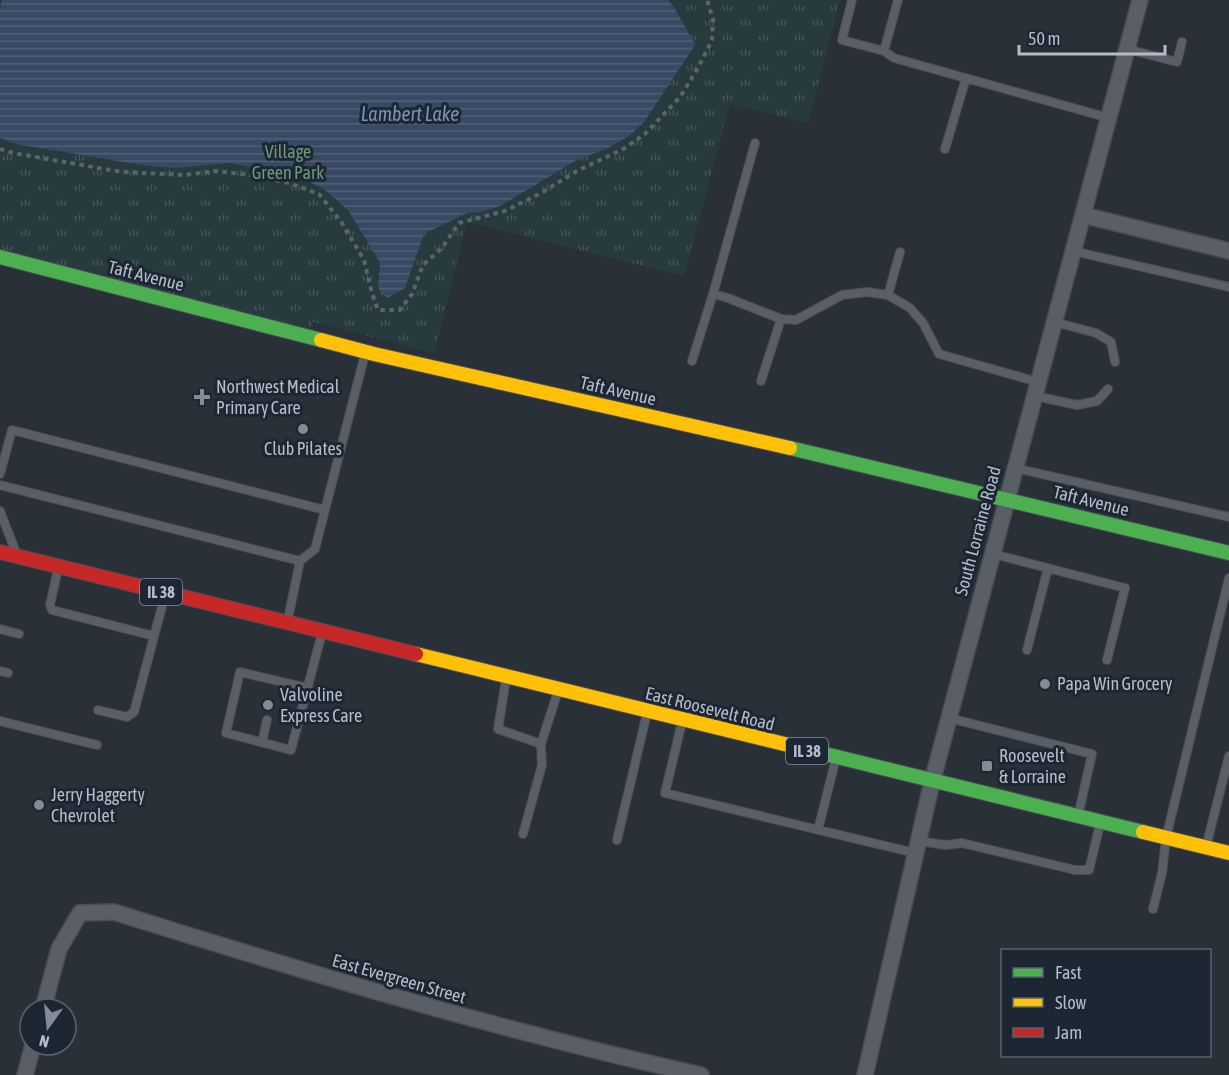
<svg xmlns="http://www.w3.org/2000/svg" width="1229" height="1075" viewBox="0 0 1229 1075" font-family="'Asap Condensed',sans-serif">
  <style>
    .park { fill: url(#park-tufts) }
    .water { fill: url(#water-rules) }
    .lines { fill: none; stroke-linecap: round; stroke-linejoin: round }
    .lane-casing { stroke: #484c53; stroke-width: 10 }
    .street-casing { stroke: #484c53; stroke-width: 18 }
    .fast-casing { stroke: #484c53; stroke-width: 16 }
    .slow-casing { stroke: #484c53; stroke-width: 16 }
    .jam-casing { stroke: #484c53; stroke-width: 16 }
    .path { stroke: #5d636a; stroke-width: 4; stroke-dasharray: 4.5 4.5; stroke-linecap: butt }
    .lane { stroke: #5a5e66; stroke-width: 8 }
    .street { stroke: #5a5e66; stroke-width: 15 }
    .fast { stroke: #4caf50; stroke-width: 14 }
    .slow { stroke: #ffc107; stroke-width: 14 }
    .jam { stroke: #c62828; stroke-width: 14 }
    .poi-dot { fill: #848b96; stroke: #1d2633; stroke-width: 2 }
    .labels { text-anchor: middle; stroke-width: 6; stroke-linejoin: round; paint-order: stroke }
    .shield { fill: #1d2633; stroke: #878f9c; stroke-width: 1.5 }
    .shield-label { font-size: 16px; font-weight: bold; fill: #b4bcc9 }
    .park-label { font-size: 18px; fill: #6b9a76; stroke: #1d2633 }
    .street-label { font-size: 18px; fill: #b4bcc9; stroke: #1d2633 }
    .poi-label { font-size: 18px; fill: #b4bcc9; stroke: #1d2633; text-anchor: start }
    .water-label { font-size: 20px; font-style: italic; fill: #7c92b1; stroke: #1d2633 }
  </style>
  <defs>
    <pattern id="park-tufts" width="24" height="20" patternUnits="userSpaceOnUse" patternTransform="scale(1.5)"><rect width="24" height="20" fill="#273a3e"/><path d="M3 7l-1-3M5 7V3M7 7l1-3M15 17l-1-3M17 17v-4M19 17l1-3" fill="none" stroke="#445559"/></pattern>
    <pattern id="water-rules" width="6" height="5" patternUnits="userSpaceOnUse" patternTransform="scale(1.5)"><rect width="6" height="5" fill="#384963"/><path d="M0 2.5h6" fill="none" stroke="#526178"/></pattern>
  </defs>
  <rect width="100%" height="100%" fill="#2a3038"/>
  <path class="park" d="M0,0H840L808,123L730,104L684,276L467,222L434,353L313,322L310,334L0,259Z"/>
  <path class="water" d="M2,0H668L674,7L695,45L644,122L629,136L606,149L577,160L500,206L481,212L467,213L424,234L405,288L387,298L378,288L380,263L348,210L324,189L297,176L229,163L176,168L148,166L16,144L0,138V8Z"/>
  <g class="lines">
    <g class="lane-casing">
      <path id="lane" d="M852,0L842,40L884,51
        M898,0L884,51L894,58L1109,118
        M1127,49L1177,62L1182,42
        M945,149L966,78
        M1073,251L1229,287
        M713,294L755,143
        M888,295L900,252
        M1054,322L1096,333L1111,342L1115,362
        M692,361L713,294L728,298L781,319
        M761,381L781,319L796,320L842,295L867,292L888,295L910,308L923,323L939,354L1038,382
        M1035,396L1077,405L1097,401L1108,389
        M1015,468L1229,517
        M0,474L12,430L325,510
        M0,485L300,561
        M0,511L15,550
        M993,554L1125,588L1107,660
        M58,569L50,605L52,610L154,636
        M288,619L300,561L315,549L365,354
        M0,629L19,634
        M1027,650L1048,568
        M0,671L8,673
        M506,679L498,729L541,744L558,691
        M308,688L240,672L226,733L291,750L322,633
        M98,710L127,717L134,712L165,595
        M949,718L1092,754L1079,812
        M0,721L97,745
        M682,722L665,793L915,853
        M262,742L267,720
        M818,830L836,758
        M523,834L542,765L541,744
        M617,840L647,713
        M918,841L946,845L962,843L1075,870H1089L1100,824
        M1207,843L1229,756
        M1153,909L1162,873L1166,838L1229,578"/>
    </g>
    <g class="street-casing">
      <path id="street" d="M1083,215L1229,251
        M43,1009L59,949L80,913L114,912C308,973 502,1031 701,1075
        M25,1075L33,1045
        M865,1075L932,782L1140,0"/>
    </g>
    <g class="fast-casing">
      <path id="fast" d="M0,257L321,340
        M790,448L1229,553
        M821,753L1143,832"/>
    </g>
    <g class="slow-casing">
      <path id="slow" d="M321,340L374,354L790,448
        M416,654L821,753
        M1143,832L1229,853"/>
    </g>
    <g class="jam-casing">
      <path id="jam" d="M0,552L416,654"/>
    </g>
    <path class="path" d="M0,149L13,153L122,172L185,175L215,171L250,175L289,183L319,194L342,223L364,260L372,293L378,310H400L412,294L423,265L442,248L459,223L505,211L541,193L577,171L623,149L645,134L680,97L698,68L712,40L713,19L707,0"/>
    <use href="#lane" class="lane"/>
    <use href="#street" class="street"/>
    <use href="#fast" class="fast"/>
    <use href="#slow" class="slow"/>
    <use href="#jam" class="jam"/>
  </g>
  <g class="poi-dot">
    <path d="M199 388h6v6h6v6h-6v6h-6v-6h-6v-6h6z"/>
    <circle cx="303" cy="429" r="6"/>
    <circle cx="1045" cy="684" r="6"/>
    <circle cx="268" cy="705" r="6"/>
    <rect x="981" y="760" width="12" height="12" rx="3"/>
    <circle cx="39" cy="805" r="6"/>
  </g>
  <g class="labels">
    <g class="shield">
      <rect x="140" y="579" width="42" height="26" rx="4.5"/>
      <rect x="786" y="738" width="42" height="26" rx="4.5"/>
    </g>
    <g class="shield-label">
      <text x="161" y="598">IL 38</text>
      <text x="807" y="757">IL 38</text>
    </g>
    <g class="park-label">
      <text x="288" y="158">Village<tspan x="288" dy="21">Green Park</tspan></text>
    </g>
    <g class="street-label">
      <text transform="translate(146 276) rotate(14)" y="6">Taft Avenue</text>
      <text transform="translate(618 391) rotate(13)" y="6">Taft Avenue</text>
      <text transform="translate(1091 501) rotate(14)" y="6">Taft Avenue</text>
      <text transform="translate(978 531) rotate(-75)" y="6">South Lorraine Road</text>
      <text transform="translate(710 709) rotate(14)" y="6">East Roosevelt Road</text>
      <text transform="translate(399 979) rotate(16)" y="6">East Evergreen Street</text>
    </g>
    <g class="poi-label">
      <text x="216" y="393">Northwest Medical<tspan x="216" dy="21">Primary Care</tspan></text>
      <text x="303" y="455" text-anchor="middle">Club Pilates</text>
      <text x="1057" y="690">Papa Win Grocery</text>
      <text x="280" y="701">Valvoline<tspan x="280" dy="21">Express Care</tspan></text>
      <text x="999" y="762">Roosevelt<tspan x="999" dy="21">&amp; Lorraine</tspan></text>
      <text x="51" y="801">Jerry Haggerty<tspan x="51" dy="21">Chevrolet</tspan></text>
    </g>
    <g class="water-label">
      <text x="410" y="121">Lambert Lake</text>
    </g>
  </g>
  <rect x="1001" y="949" width="210" height="108" fill="#1d2633" stroke="#59626f" stroke-width="1.5"/>
  <rect x="1013" y="968" width="30" height="9" fill="#4caf50" stroke="#59626f" stroke-width="1.5"/>
  <text x="1055" y="979" font-size="18" fill="#b4bcc9">Fast</text>
  <rect x="1013" y="998" width="30" height="9" fill="#ffc107" stroke="#59626f" stroke-width="1.5"/>
  <text x="1055" y="1009" font-size="18" fill="#b4bcc9">Slow</text>
  <rect x="1013" y="1028" width="30" height="9" fill="#c62828" stroke="#59626f" stroke-width="1.5"/>
  <text x="1055" y="1039" font-size="18" fill="#b4bcc9">Jam</text>
  <g transform="translate(48 1027) rotate(195)"><circle r="28" fill="#1d2633" stroke="#59626f" stroke-width="1.5"/>
  <path d="M0-4.5L10 22L0 15L-10 22Z" fill="#848b96"/>
  <text y="-9" font-size="16" font-weight="bold" text-anchor="middle" fill="#b4bcc9">N</text>
  </g>
  <path d="M1019 45v9h146v-9" fill="none" stroke="#b4bcc9" stroke-width="3"/>
  <text x="1028" y="45" font-size="18" fill="#b4bcc9" stroke="#1d2633" stroke-width="4.5" paint-order="stroke">50 m</text>
</svg>
